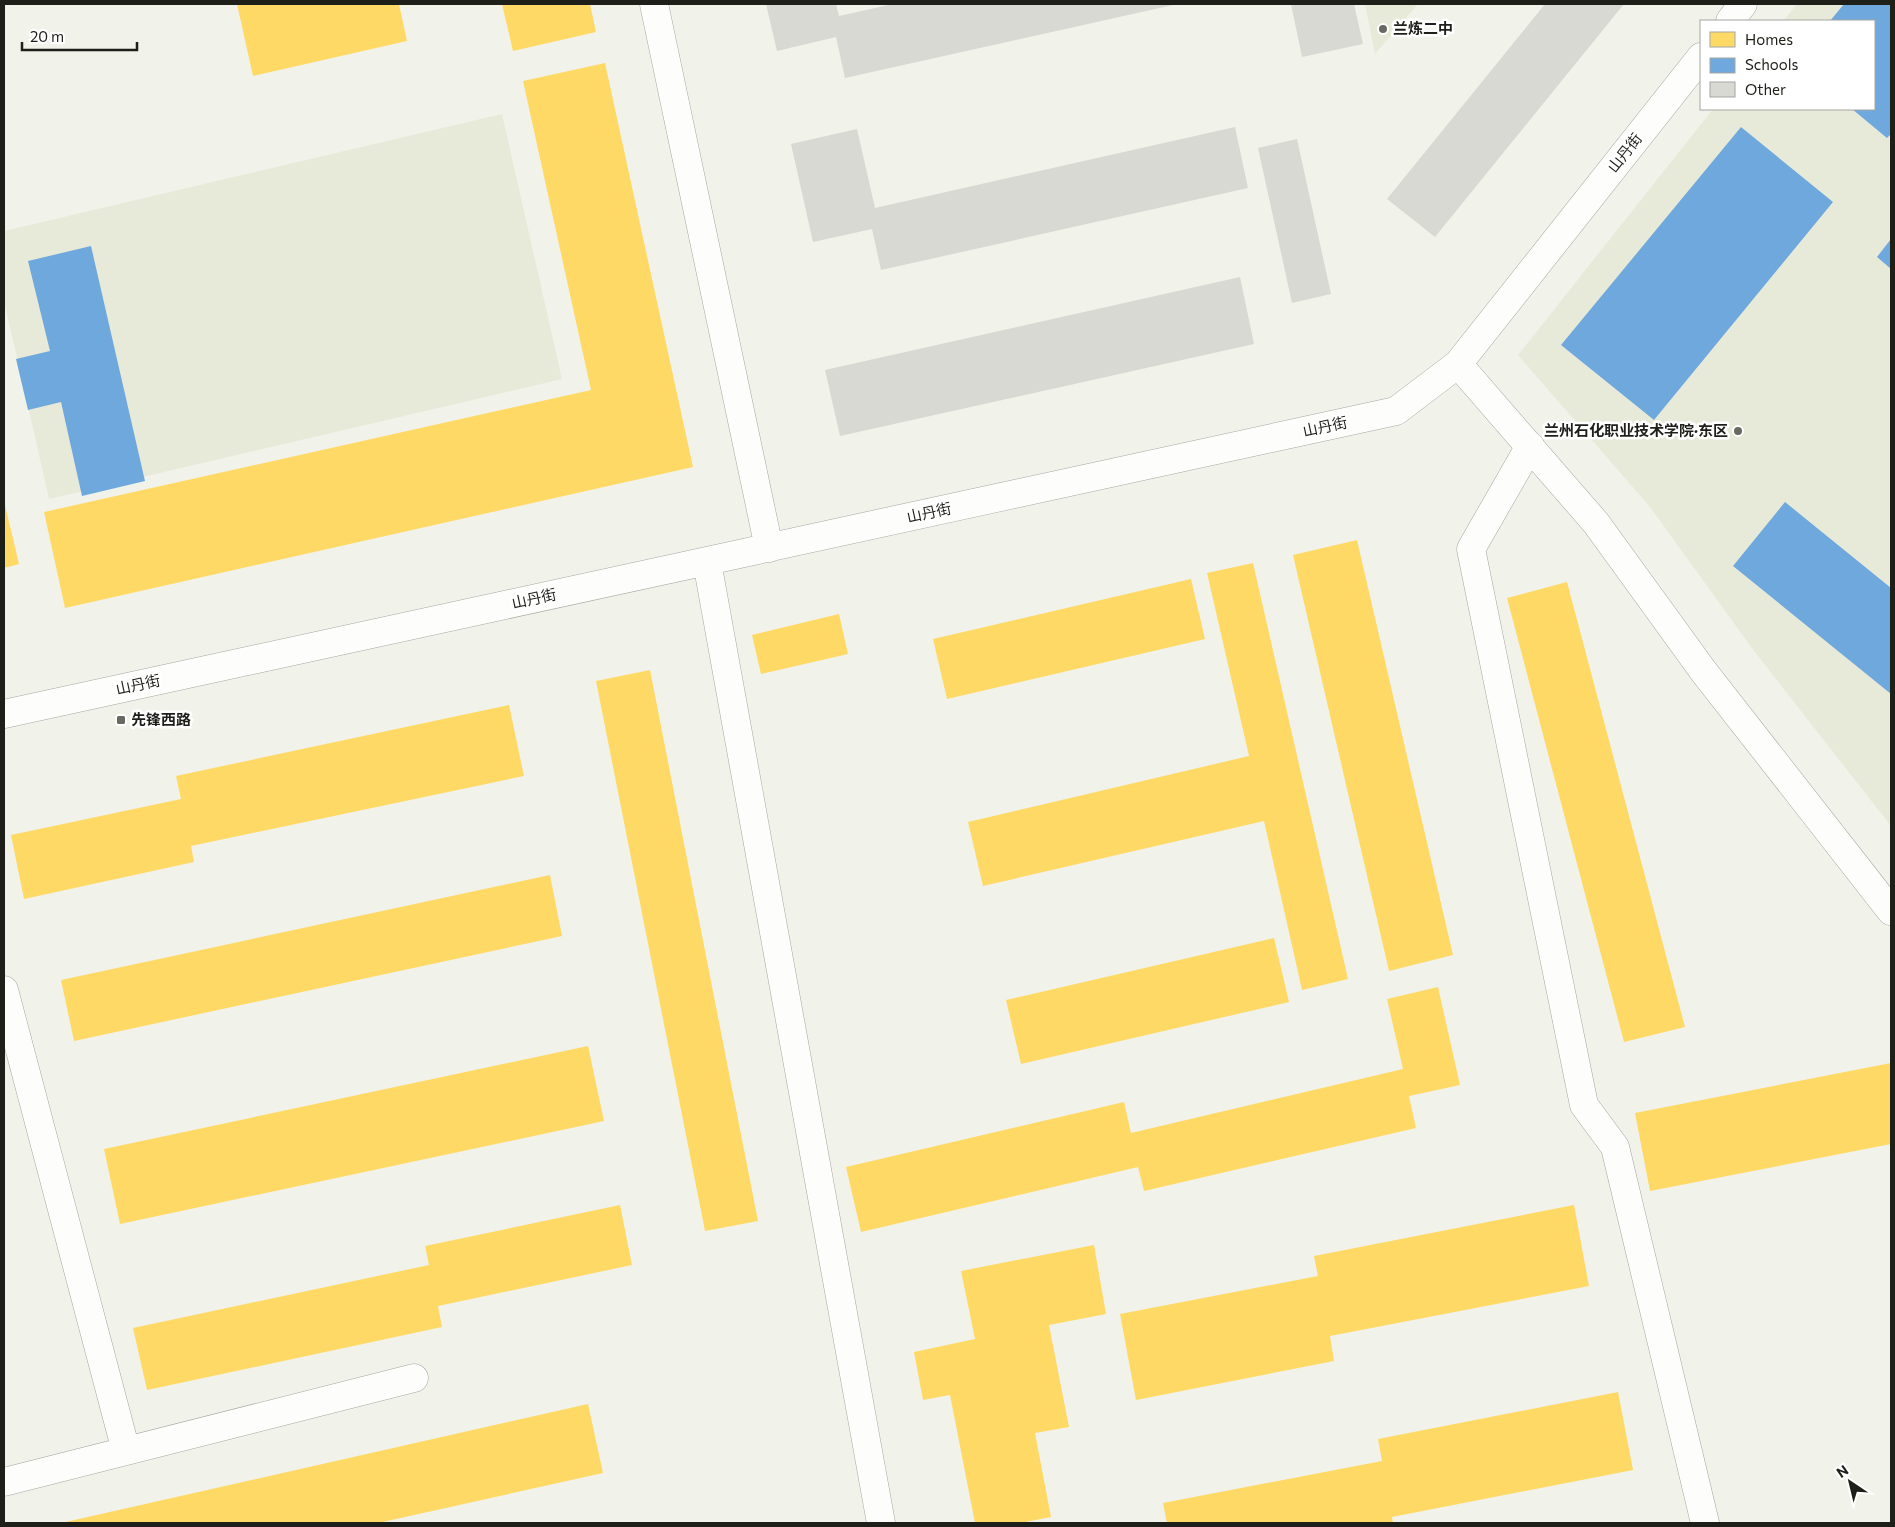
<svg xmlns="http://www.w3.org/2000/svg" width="1895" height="1527" viewBox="0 0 1895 1527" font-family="Commissioner,'Noto Sans SC',sans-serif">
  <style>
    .built { fill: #e8ead9 }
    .homes { fill: #ffd966 }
    .schools { fill: #6fa8dc }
    .building { fill: #d8d9d2 }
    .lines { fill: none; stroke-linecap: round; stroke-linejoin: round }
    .minor-casing { stroke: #a6a7a1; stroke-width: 29 }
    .tertiary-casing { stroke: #a6a7a1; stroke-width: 29 }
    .minor { stroke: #fdfdfc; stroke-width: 28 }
    .tertiary { stroke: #fdfdfc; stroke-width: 28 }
    .poi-dot { fill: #686962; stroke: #fff; stroke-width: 2 }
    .labels { text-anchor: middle; stroke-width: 5; stroke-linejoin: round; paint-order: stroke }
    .poi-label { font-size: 15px; font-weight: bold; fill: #1e1f19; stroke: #fff; text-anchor: start }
    .street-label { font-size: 15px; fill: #1e1f19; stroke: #fff }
  </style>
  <rect width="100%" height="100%" fill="#f1f2ea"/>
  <path class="built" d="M1365,4H1418L1375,54Z
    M1797,4H1891V826L1754,651L1650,507L1518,355L1713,109H1874V21H1783Z
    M502,114L562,379L49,499L4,301V231Z"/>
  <path class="homes" d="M237,4H399L407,41L253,76Z
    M502,4H590L596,32L513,51Z
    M605,63L693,467L65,608L44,512L591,390L523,81Z
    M4,501L19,564L4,568Z
    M1357,540L1453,955L1389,971L1293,555Z
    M1253,563L1348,979L1302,990L1264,821L983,886L968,822L1249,756L1207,573Z
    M1191,579L1205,639L947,699L933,639Z
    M1567,582L1685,1027L1624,1042L1507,598Z
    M839,614L848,654L761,674L752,635Z
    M650,670L758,1221L705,1231L596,681Z
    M509,705L524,776L191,846L194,862L24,899L11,835L181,799L176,776Z
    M550,875L562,936L74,1041L61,980Z
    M1274,938L1289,1002L1021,1064L1006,1000Z
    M1438,987L1460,1085L1409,1096L1416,1128L1144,1191L1138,1167L861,1232L846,1167L1124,1102L1131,1133L1403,1069L1387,999Z
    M588,1046L604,1121L120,1224L104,1149Z
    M1891,1063V1144L1650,1191L1635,1113Z
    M620,1205L632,1265L438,1306L442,1327L147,1390L133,1328L429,1265L425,1246Z
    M1574,1205L1589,1286L1330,1336L1334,1361L1136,1400L1120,1314L1318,1276L1314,1256Z
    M1094,1245L1106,1314L1049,1325L1069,1427L1035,1433L1051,1517L1020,1523H975L950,1395L923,1400L914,1352L975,1339L961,1271Z
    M1618,1392L1633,1470L1392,1517L1393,1523H1167L1163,1503L1382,1461L1378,1439Z
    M588,1404L603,1473L378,1523H61Z"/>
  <path class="schools" d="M1844,4H1891V134L1887,138L1852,109H1874V21H1830Z
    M1741,127L1833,202L1654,420L1561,345Z
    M1891,239V269L1877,257Z
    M91,246L145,481L82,496L61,402L28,410L16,359L50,351L28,261Z
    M1785,502L1891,588V694L1733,566Z"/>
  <path class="building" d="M766,4H836L839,16L893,4L1173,5L845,78L836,37L777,51Z
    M1291,4H1354L1363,44L1302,57Z
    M1545,4H1624L1435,237L1387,199Z
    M1235,127L1248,188L881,270L872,229L813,242L791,144L857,129L875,208Z
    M1297,139L1331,294L1292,303L1258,148Z
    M1240,277L1254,344L840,436L825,370Z"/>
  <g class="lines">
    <g class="minor-casing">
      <path id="minor" d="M1530,446L1471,549L1584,1105L1615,1147L1705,1523
        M707,562L881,1523
        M4,990L126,1451
        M4,1482L414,1378"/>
    </g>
    <g class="tertiary-casing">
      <path id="tertiary" d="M654,4L769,548
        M1730,21L1743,4
        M1458,364L1596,523L1704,672L1891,911
        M4,714L1396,411L1458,364L1701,57"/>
    </g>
    <use href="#minor" class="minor"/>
    <use href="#tertiary" class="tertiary"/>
  </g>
  <g class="poi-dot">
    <circle cx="1383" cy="29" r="5"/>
    <circle cx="1738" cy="431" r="5"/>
    <rect x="116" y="715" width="10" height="10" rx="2.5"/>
  </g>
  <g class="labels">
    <g class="poi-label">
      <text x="1393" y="34">兰炼二中</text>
      <text x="1728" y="436" text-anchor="end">兰州石化职业技术学院·东区</text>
      <text x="131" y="725">先锋西路</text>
    </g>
    <g class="street-label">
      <text transform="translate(1625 153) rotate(-52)" y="5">山丹街</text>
      <text transform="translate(1325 427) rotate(-12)" y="5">山丹街</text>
      <text transform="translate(929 513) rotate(-12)" y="5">山丹街</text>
      <text transform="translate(534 599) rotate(-12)" y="5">山丹街</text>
      <text transform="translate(138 685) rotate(-12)" y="5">山丹街</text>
    </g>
  </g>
  <rect width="1895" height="1527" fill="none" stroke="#1e1f19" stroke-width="10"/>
  <rect x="1700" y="20" width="175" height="90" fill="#ffffff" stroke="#a5a5a3"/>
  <rect x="1710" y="32" width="25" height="15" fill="#ffd966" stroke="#a5a5a3"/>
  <text x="1745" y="45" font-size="15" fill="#1e1f19">Homes</text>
  <rect x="1710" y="58" width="25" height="15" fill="#6fa8dc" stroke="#a5a5a3"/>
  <text x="1745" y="70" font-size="15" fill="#1e1f19">Schools</text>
  <rect x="1710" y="82" width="25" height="15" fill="#d8d9d2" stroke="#a5a5a3"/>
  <text x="1745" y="95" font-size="15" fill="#1e1f19">Other</text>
  <g transform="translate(1850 1482) rotate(325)" stroke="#ffffff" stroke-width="4" paint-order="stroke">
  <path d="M0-4L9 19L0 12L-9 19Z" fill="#1e1f19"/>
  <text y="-8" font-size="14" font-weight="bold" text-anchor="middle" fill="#1e1f19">N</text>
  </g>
  <path d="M22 42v8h115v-8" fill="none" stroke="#1e1f19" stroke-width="2.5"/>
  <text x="30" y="42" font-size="15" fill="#1e1f19" stroke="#ffffff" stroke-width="4" paint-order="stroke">20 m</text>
</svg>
